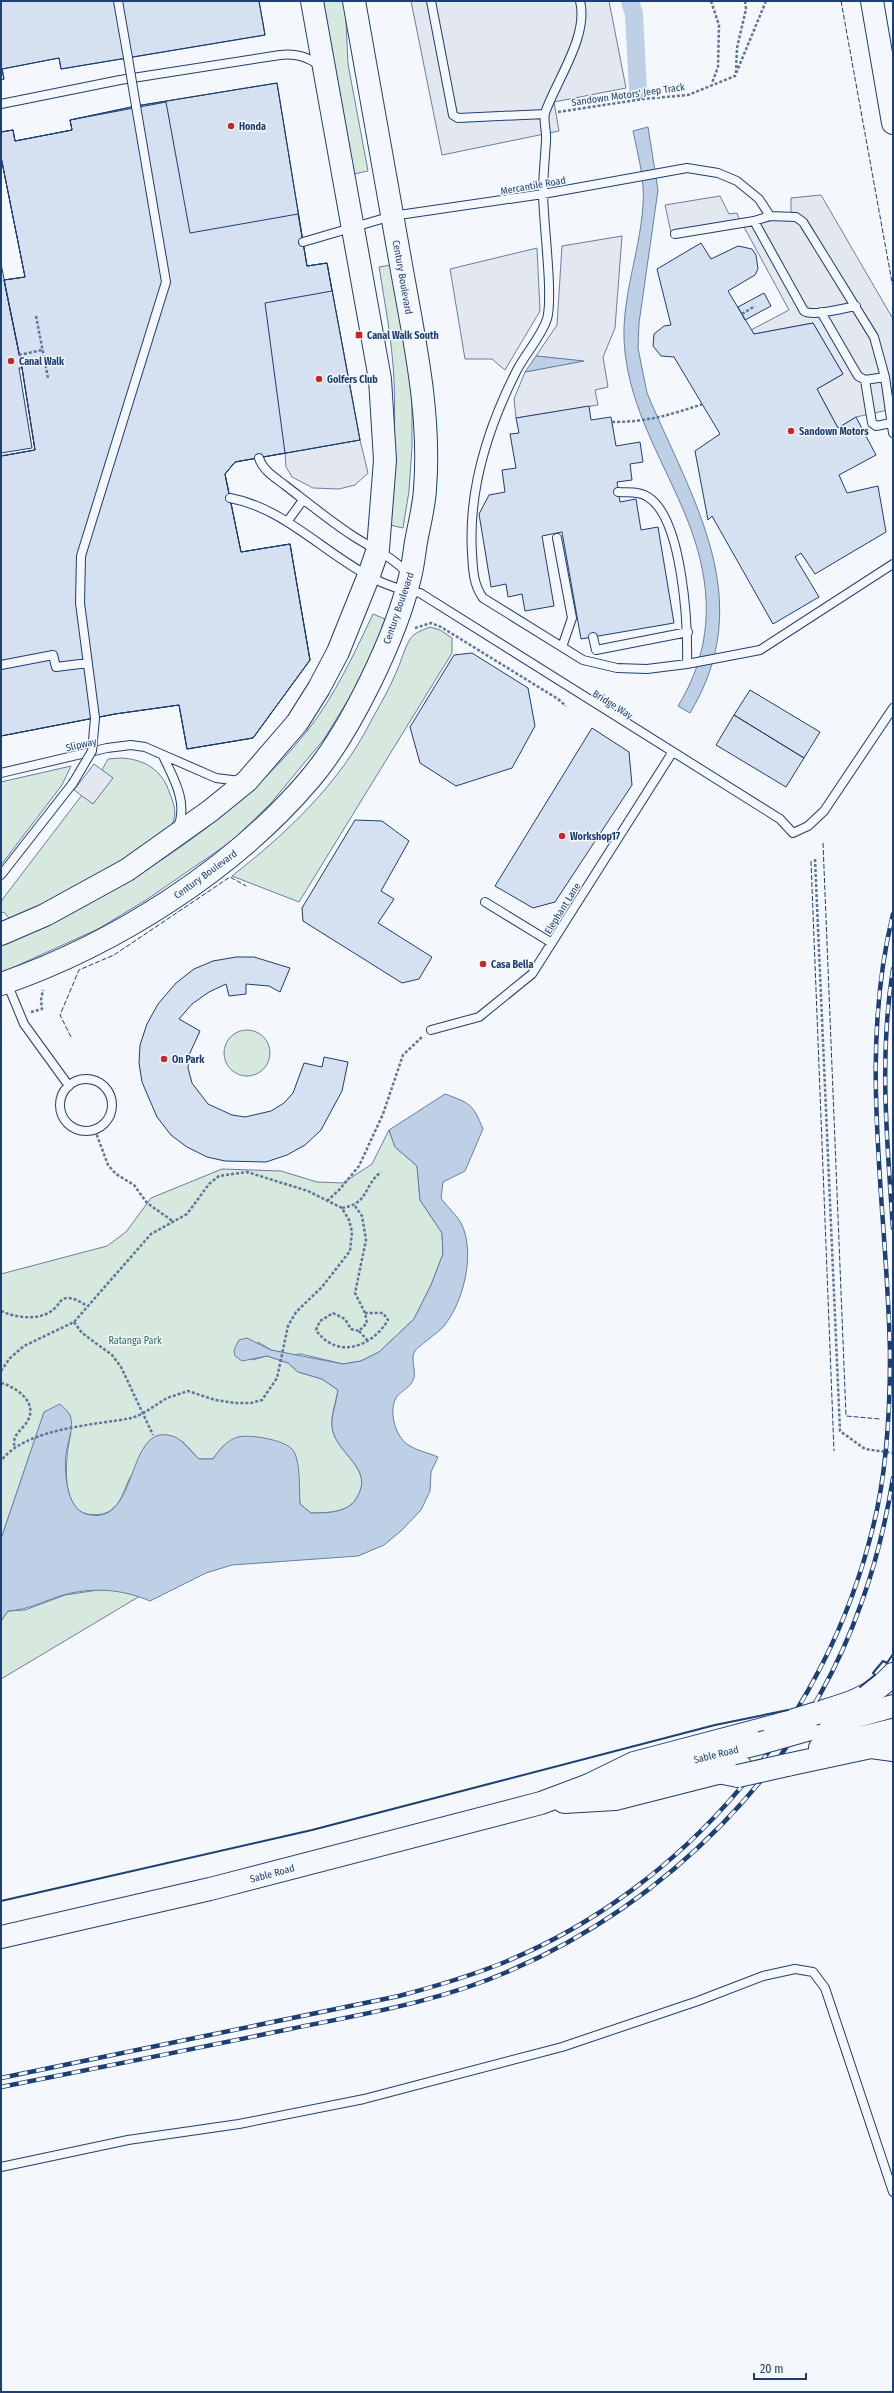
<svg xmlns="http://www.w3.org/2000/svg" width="894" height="2393" viewBox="0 0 894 2393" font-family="'Fira Sans Condensed',sans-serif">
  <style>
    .green { fill: #d7e8df; stroke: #687fa3 }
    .parking { fill: #e3e8f0; stroke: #687fa3 }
    .water { fill: #bed0e5; stroke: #687fa3 }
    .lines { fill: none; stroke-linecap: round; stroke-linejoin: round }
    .canal { stroke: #bed0e5; stroke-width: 18 }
    .building { fill: #d5e0f0; stroke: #1d3f73 }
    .service-casing { stroke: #1d3f73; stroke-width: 10 }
    .secondary-casing { stroke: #1d3f73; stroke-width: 24 }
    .motorway-casing { stroke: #1d3f73; stroke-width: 24 }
    .path { stroke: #5e769c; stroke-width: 2.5; stroke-dasharray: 3 2; stroke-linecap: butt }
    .service { stroke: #f4f7fb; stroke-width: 8 }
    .secondary { stroke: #f4f7fb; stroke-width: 22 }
    .motorway { stroke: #f4f7fb; stroke-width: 22 }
    .rail-casing { stroke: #1d3f73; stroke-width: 4.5 }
    .rail { stroke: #f4f7fb; stroke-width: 3; stroke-dasharray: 9; stroke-linecap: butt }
    .service-bridge-casing { stroke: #1d3f73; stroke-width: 10; stroke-linecap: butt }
    .secondary-bridge-casing { stroke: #1d3f73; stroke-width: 24; stroke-linecap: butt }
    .motorway-bridge-casing { stroke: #1d3f73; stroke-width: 24; stroke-linecap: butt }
    .service-bridge { stroke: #f4f7fb; stroke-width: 8 }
    .secondary-bridge { stroke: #f4f7fb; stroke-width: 22 }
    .motorway-bridge { stroke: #f4f7fb; stroke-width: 22 }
    .fence { stroke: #1d3f73; stroke-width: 1; stroke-dasharray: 5 2; stroke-linecap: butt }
    .wall { stroke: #1d3f73; stroke-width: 2 }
    .poi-dot { fill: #c62828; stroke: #f4f7fb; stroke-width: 1.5 }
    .labels { text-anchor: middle; stroke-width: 3; stroke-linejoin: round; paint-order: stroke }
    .street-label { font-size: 10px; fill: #1d3f73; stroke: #f4f7fb }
    .poi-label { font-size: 10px; font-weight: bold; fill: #1d3f73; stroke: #f4f7fb; text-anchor: start }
    .park-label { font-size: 10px; fill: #2c6c60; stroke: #f4f7fb }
  </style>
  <rect width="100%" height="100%" fill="#f4f7fb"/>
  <path class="green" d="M322,1H345L348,64L368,171L354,174Z
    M391,265L412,380V447L409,491L403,528L390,525C393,476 396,428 394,379C392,341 385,304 379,267Z
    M373,614L385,619L368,668L324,739L271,803L232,841L146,900L98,929L1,973V945C111,899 233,825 308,730C335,695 354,654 373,614Z
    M430,627L440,630L452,638V653L299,902L232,876C286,834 340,783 371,721C380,705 389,689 396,673C401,662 404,649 410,639C415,632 423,630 430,627Z
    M121,758C141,759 158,767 167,786C171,798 179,811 172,824C152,855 51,901 15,920L9,918L4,912L1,913V902L5,896L82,795L93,804L112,778L102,770L108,759Z
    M71,766L62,785L1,865V782Z
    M224 1053a23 23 0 1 1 46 0a23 23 0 1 1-46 0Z
    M389,1130L395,1147L417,1166L420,1200L442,1233L443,1254L431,1285L414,1319L379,1352L361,1361L343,1364L301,1354L290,1355L271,1350L258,1342L252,1360L267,1356L288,1363L298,1372L322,1379L338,1390C336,1401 331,1415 332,1426C334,1454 377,1468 356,1499C347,1513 326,1513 311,1513L300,1504L296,1460L223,1446L213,1459H199L182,1441C167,1451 145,1462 133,1474C124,1483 125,1502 108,1512C102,1515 94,1515 87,1514C59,1508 66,1453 71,1433L44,1413L1,1539V1274L107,1246L126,1232L151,1198L222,1169L281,1171L317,1182L343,1183L372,1164Z
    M98,1590H119L140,1596L1,1679V1621L8,1611L25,1610L65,1595Z"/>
  <path class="parking" d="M411,1H609L626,88L554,102L559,131L442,155Z
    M821,195L893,319V409L856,417L838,428L817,389L843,374L813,323L754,334L751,330L789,310L744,227L791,216V198Z
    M720,196L729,214L737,213L741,225L672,237L665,205Z
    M622,236L615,328L603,357L608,387L595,390L598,405L516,418L514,399L525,372L582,361L536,356L557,325L562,246Z
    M537,248L540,311L505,370L492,359H465L450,269Z
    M360,440L368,473L355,485L339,489L313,488L292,477L286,467L285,453Z
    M94,764L113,778L93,804L74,790Z"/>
  <path class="water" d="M648,127L658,190L639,323L638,348L647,393C692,500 759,599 690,713L678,706C718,641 712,575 682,507C660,456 631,408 625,352C619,303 640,254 643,205C645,180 638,155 633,131Z
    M536,356L584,361L525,372Z
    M445,1094C470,1103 473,1104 483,1129L465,1171L443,1182L441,1198C447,1207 457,1215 462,1225C475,1254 464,1301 444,1326C438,1333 417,1347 415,1351C410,1359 416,1369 414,1378C411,1388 401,1390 396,1398C388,1412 396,1439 410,1446C418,1451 429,1453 438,1457L431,1472L430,1491L421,1510L402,1530L384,1545L358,1556L232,1565L206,1573L150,1601C122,1589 93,1587 63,1595C44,1601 28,1610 8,1611L1,1621V1539L44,1412L60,1404C63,1407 68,1411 70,1415C75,1427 67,1443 66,1454C64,1471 66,1508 86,1514C141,1530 124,1417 175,1437C184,1441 191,1452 199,1459H213C219,1450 227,1440 238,1437C250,1434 284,1440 292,1449C301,1459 299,1490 300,1504L311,1513C327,1513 347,1513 356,1499C377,1468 334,1454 332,1426C331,1415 337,1401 338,1390L322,1379L298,1372L288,1363L267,1356L242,1361L235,1356L234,1350L239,1340L247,1338L271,1350L343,1364L361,1361L379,1352L414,1319L431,1285L443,1254L442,1233L420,1200L417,1166L395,1147L389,1130Z"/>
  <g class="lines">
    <path class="canal" d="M630,1L634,14L638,91"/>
  </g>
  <path class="building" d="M1,1H259L265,35L61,69L59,58L2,69L4,79L1,80Z
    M1,1H259L265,35L61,69L59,58L2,69L4,79L1,80Z
    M277,83L307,266L327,263L360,440L235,462L225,474L241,552L290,544L310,660L253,738L187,749L179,705L115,714L1,736V456L35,450L22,368L4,280L25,277L1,157V132L13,130L15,141L72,130L70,120L136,106Z
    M277,83L307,266L327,263L360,440L235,462L225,474L241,552L290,544L310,660L253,738L187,749L179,705L115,714L1,736V456L35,450L22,368L4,280L25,277L1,157V132L13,130L15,141L72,130L70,120L136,106Z
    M166,102L190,233L298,214L307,266L327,263L332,291L265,303L285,453L235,462L225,474L241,552L290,544L310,660L253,738L187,749L179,705L115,714L1,736V456L35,450L22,368L4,280L25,277L1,157V132L13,130L15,141L72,130L70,120Z
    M701,243L711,259L738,246L752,249L756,255L758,269L755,275L728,291L754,334L813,323L843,374L817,389L838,428L856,417L876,455L839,475L847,493L878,486L886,532L815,574L801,553L795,557L819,597L773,624L712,516L708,520L695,451L720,434L674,357L661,356L653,346L654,334L664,326L671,325L657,269Z
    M1,264L22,368H19L32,448L1,453Z
    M764,293L771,306L745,320L738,307Z
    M589,406L591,420L611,417L616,446L640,442L643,462L630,464L632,480L617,482L620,502L636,499L641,530L658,527L674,623L581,639L562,532L542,536L554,606L525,611L522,594L508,597L506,584L491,587L479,514L489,495L505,492L502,470L516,468L510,434L519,433L516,418Z
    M472,653L528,688L535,726L512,768L456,786L420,763L410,727L454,655Z
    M750,690L820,732L804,758L734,715Z
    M734,715L804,758L786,787L716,745Z
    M592,728L629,752L632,785L555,902L533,908L495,886Z
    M355,820L382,821L409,841L381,891L394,899L378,923L432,957L419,979L402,983L303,921L302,908Z
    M236,957H254L290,968L280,992L269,986L246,984V994L229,996L226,984L209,992L192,1004L179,1019L200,1031L189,1055L188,1068L192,1083L208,1104L232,1115L245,1117L271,1111L284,1103L293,1093L304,1063L322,1067L324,1057L348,1062L342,1091L321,1130L305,1145L287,1155L266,1162L225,1161L207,1157L187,1147L171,1135L157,1117L142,1082L139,1063L140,1045L147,1024L158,1004L176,983L194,969L213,961Z"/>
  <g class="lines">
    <g class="service-casing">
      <path id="service" d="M118,1L128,58
        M431,1L453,115L458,118L545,114
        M580,1C589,36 556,81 545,113C543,121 547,132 546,141C545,158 543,176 543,194C544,224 548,254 549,285C549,296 550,308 547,319C541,337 526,353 517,370C488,427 468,489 472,553C473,570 473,584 483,598L583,660L617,668L647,669L687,664L760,650L893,564
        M1,104L120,80L280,55C297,53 307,57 321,66
        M754,221L804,311C812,317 845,308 856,306
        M675,234L754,221L770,216L796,217L803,222L874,337L885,377L893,433
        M303,242L392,216L543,194L687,168L718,173L737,181L759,199L770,216
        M821,312L858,376L865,380L885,377
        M865,380L872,423L876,426L891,423
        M259,458C263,471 276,478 286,486C308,503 330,521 353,536C373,549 392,556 408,574
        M618,492C627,493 640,491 648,497C683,519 688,626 687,664
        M230,498C301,511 348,585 420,593L780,819L793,833L808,826L824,811L893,708
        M287,522L303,500
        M557,538L572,618L562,647
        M593,637L596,650L688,632
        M1,665L53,655L56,667L88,663
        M95,718L80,603L81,556L166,282L136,106
        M164,758C174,779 188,803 178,827
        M1,773L107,748L131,745L145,747L216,778L240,781
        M1,875L73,783
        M485,902L552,943
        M7,983L24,1024L69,1086
        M431,1030L479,1017L532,974L672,753
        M60 1105a26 26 0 1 1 52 0a26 26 0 1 1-52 0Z
        M1,2167L128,2140L239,2124L364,2099L562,2047L698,2001L763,1976L795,1969L813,1972L825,1988L893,2192"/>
    </g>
    <g class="secondary-casing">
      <path id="secondary" d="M1,934L45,915L127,870L210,811L247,781L297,723L319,688L338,652L369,575L378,549L385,460L380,379L312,1
        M1,984C114,945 233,870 310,779C350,732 396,637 410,577C413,566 414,554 416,542C419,525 424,507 425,489C431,413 414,339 401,265C385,177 370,89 354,1
        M807,1730L893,1706
        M820,1748L893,1730
        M564,1802L615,1799L741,1767
        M1,1937L210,1889L541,1803L589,1785L761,1743"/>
    </g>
    <g class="motorway-casing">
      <path id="motorway" d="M872,1L893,123
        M817,1713C845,1705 873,1697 893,1674
        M787,1765L871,1747L893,1750
        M723,1773L738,1776
        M589,1785L634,1763L774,1726"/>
    </g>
    <path class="path" d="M711,1L719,25L718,67L712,83
      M736,73L737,48L746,9L745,1
      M558,112L643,99L688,95L735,76L766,1
      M742,314L755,306
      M36,316L48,378
      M19,355L42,350
      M612,422C648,422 669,415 703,404
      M415,628L431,623L441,627L558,699L566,706
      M815,859L840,1431L865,1449L893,1453
      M31,1012L42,1009L41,1000L43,990
      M95,1130L108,1165L116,1174L134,1185L147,1203L174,1222
      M327,1201L340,1189L359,1166L383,1114L403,1055L422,1037
      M355,1206L362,1216L366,1240L355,1293L365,1313L367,1323L359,1331L351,1329L345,1319L333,1313L320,1321L316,1330C337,1360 372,1347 388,1320L383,1313H365
      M342,1208C370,1203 362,1187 381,1172
      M1,1311C16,1318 42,1322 56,1307C60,1303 60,1299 67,1298C75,1298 81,1302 87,1306
      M74,1322L82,1333L112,1355L121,1367L153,1435
      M359,1331L368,1341
      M1,1371L10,1358L24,1346L74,1322L151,1234L187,1214L209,1184L219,1176L247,1172L308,1191L342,1208L349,1220L352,1232L350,1251L322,1287L296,1312L288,1326L277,1378L262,1400L251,1403H235L215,1400L188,1391L167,1398L142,1414L132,1418C95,1425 25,1428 1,1461
      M1,1383C16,1387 36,1401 29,1418C25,1429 10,1434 15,1448"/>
    <use href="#service" class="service"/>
    <use href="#secondary" class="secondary"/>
    <use href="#motorway" class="motorway"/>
    <g class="rail-casing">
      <path id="rail" d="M893,969C879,1055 887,1142 893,1228
        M1,2078L399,1996C433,1987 467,1977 500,1964C686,1889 826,1721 873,1527C887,1472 890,1413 890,1356C888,1208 857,1060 893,914
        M1,2087C97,2068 194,2049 290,2029C363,2014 438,2002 507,1972C666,1904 803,1769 861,1604C876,1563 886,1521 893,1478"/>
    </g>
    <use href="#rail" class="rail"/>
    <g class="service-bridge-casing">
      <path id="service-bridge" d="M128,58L136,106
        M73,783L92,751L95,718"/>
    </g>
    <g class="secondary-bridge-casing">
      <path id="secondary-bridge" d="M761,1743L807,1730"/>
    </g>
    <g class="motorway-bridge-casing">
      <path id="motorway-bridge" d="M774,1726L817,1713
        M738,1776L787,1765"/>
    </g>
    <use href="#service-bridge" class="service-bridge"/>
    <use href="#secondary-bridge" class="secondary-bridge"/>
    <use href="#motorway-bridge" class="motorway-bridge"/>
    <path class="fence" d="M841,1L893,288
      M823,843L846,1416L880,1419
      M811,861L834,1451
      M71,1037L60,1015L79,970L114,955L230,877L246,886"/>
    <path class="wall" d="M860,1687L875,1675L873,1673L883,1661L887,1663L893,1654
      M1,1901L312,1830L715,1725L788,1710"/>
  </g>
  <g class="poi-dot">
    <circle cx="231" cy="126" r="4"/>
    <rect x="355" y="331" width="8" height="8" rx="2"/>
    <circle cx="11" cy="361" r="4"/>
    <circle cx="319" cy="379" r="4"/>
    <circle cx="791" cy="431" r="4"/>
    <circle cx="562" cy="836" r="4"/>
    <circle cx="483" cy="964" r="4"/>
    <circle cx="164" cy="1059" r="4"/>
  </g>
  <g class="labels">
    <g class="street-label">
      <text transform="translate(628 94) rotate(-8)" y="4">Sandown Motors' Jeep Track</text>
      <text transform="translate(533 185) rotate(-10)" y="4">Mercantile Road</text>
      <text transform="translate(403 277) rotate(80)" y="4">Century Boulevard</text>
      <text transform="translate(398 608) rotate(-71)" y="4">Century Boulevard</text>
      <text transform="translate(613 704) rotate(32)" y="4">Bridge Way</text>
      <text transform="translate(81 744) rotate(-13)" y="4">Slipway</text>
      <text transform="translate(205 874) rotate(-36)" y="4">Century Boulevard</text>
      <text transform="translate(562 908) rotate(-58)" y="4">Elephant Lane</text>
      <text transform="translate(716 1754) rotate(-14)" y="4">Sable Road</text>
      <text transform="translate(272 1873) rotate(-15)" y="4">Sable Road</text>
    </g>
    <g class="poi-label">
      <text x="239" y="130">Honda</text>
      <text x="367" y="339">Canal Walk South</text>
      <text x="19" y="365">Canal Walk</text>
      <text x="327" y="383">Golfers Club</text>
      <text x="799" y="435">Sandown Motors</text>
      <text x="570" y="840">Workshop17</text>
      <text x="491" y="968">Casa Bella</text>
      <text x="172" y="1063">On Park</text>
    </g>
    <g class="park-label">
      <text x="135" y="1344">Ratanga Park</text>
    </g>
  </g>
  <rect width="894" height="2393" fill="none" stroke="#1d3f73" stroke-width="4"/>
  <path d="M754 2373v6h52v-6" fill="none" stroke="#1d3f73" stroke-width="2"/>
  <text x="760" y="2373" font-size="12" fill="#1d3f73" stroke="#f4f7fb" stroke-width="3" paint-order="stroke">20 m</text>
</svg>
